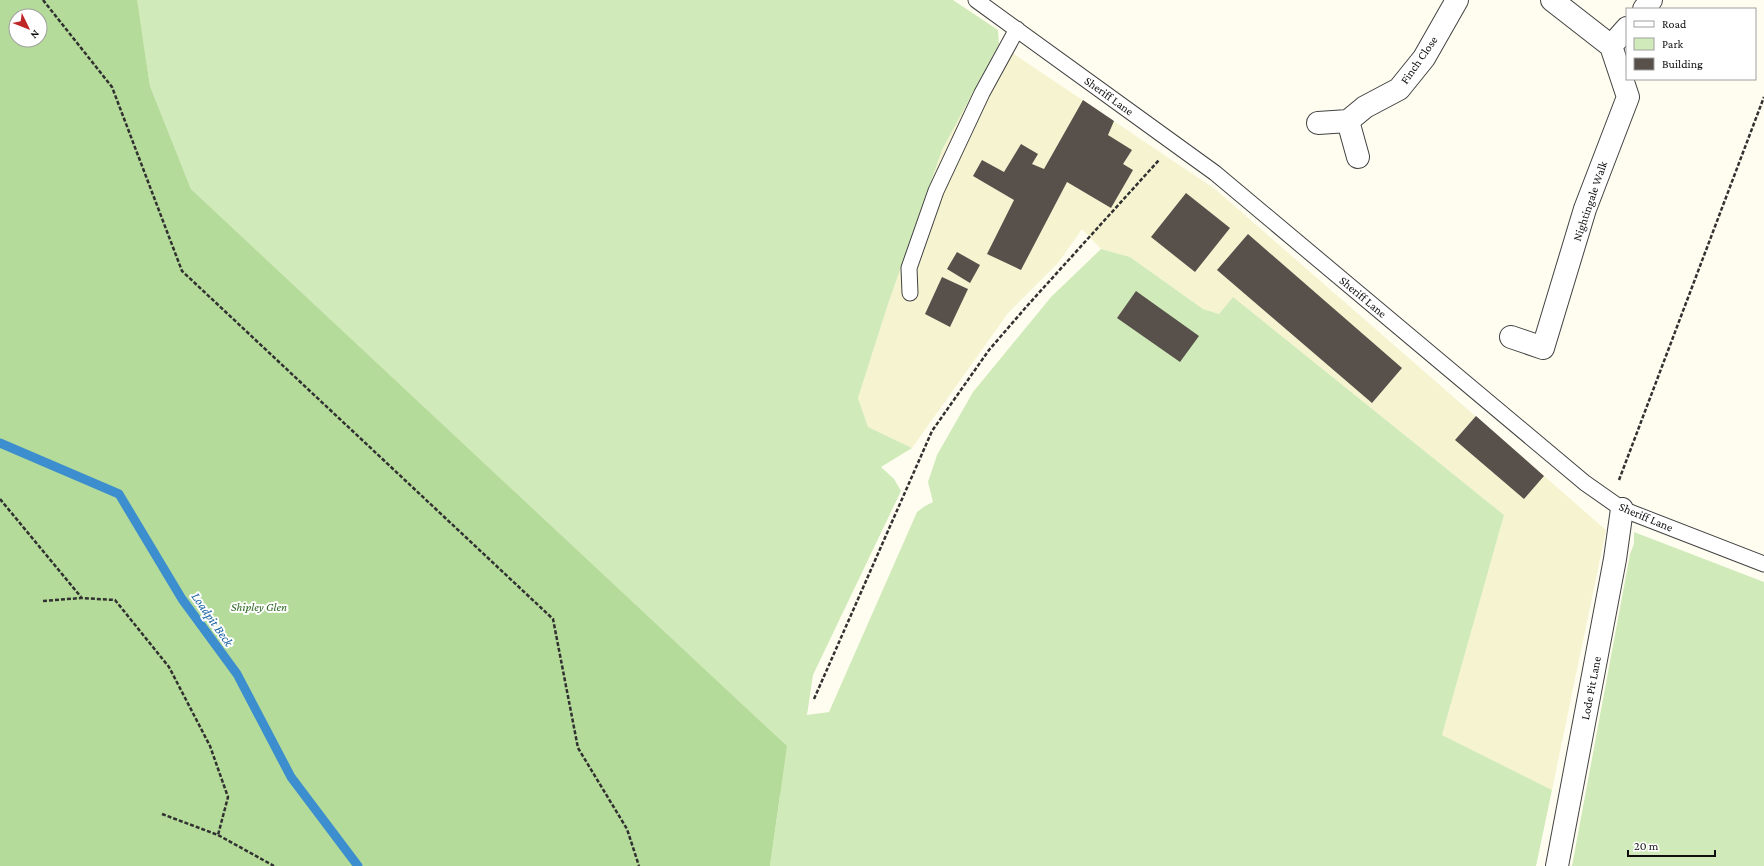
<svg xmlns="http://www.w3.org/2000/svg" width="1764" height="866" viewBox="0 0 1764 866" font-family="'Crimson Pro',serif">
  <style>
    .farmland { fill: #f5f3d0 }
    .green { fill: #d1eaba; fill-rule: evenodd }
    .forest { fill: #b4db99; fill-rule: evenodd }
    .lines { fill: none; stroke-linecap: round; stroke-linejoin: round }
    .stream { stroke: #3c8ece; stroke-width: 9 }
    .building { fill: #57504b }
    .lane-casing { stroke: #424242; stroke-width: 17 }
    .street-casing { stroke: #424242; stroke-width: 24 }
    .path { stroke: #313131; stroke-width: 2.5; stroke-dasharray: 4 2; stroke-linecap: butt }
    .lane { stroke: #fff; stroke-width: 15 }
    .street { stroke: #fff; stroke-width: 22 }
    .labels { text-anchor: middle; stroke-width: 4; stroke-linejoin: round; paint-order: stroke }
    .street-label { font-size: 12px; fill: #0f0f0f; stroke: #fff }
    .park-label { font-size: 12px; font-style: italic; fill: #2b671e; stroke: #fff }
    .water-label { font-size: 13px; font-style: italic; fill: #1760a1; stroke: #fff }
  </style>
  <rect width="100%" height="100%" fill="#fffdf0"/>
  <path class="farmland" d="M999,44L1215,189L1606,530L1552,790L1442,735L1504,515L1233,297L1219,314L1203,309L1130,257L1101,249L1082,229L1058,263L1008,313L912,448L868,427L858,398L888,304L942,150Z"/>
  <path class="green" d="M0,0H953L998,30L999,44L942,150L888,304L858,398L868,427L912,448L881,467L894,479L901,491L813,675L807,715L829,712L917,512L925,506L933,502L928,482L937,455L973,392L1051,297L1101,249L1130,257L1203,309L1219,314L1233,297L1504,515L1442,735L1552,790L1536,866H770L780,796L0,866ZM16,16H40V40H16ZM142,34L150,86L191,189L787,746L123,137Z
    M1634,532L1764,582V866H1572L1630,554L1634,544Z"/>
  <path class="forest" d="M0,0H137L150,86L191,189L787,746L770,866H0ZM16,16H40V40H16Z"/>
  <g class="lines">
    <path class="stream" d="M0,443L119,494L182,599L237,674L291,777L358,866"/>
  </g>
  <path class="building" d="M1083,100L1114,121L1108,135L1132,150L1123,164L1133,170L1111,208L1067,182L1021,270L987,254L1014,200L973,176L982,160L1004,172L1021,144L1038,154L1032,164L1044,169Z
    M1186,193L1230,228L1195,272L1151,237Z
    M1248,234L1402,368L1372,403L1217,270Z
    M957,252L980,265L970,283L947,269Z
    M942,277L968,289L950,327L925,314Z
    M1136,291L1199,336L1180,362L1117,318Z
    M1476,416L1544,476L1524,499L1455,440Z"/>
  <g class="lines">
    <g class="lane-casing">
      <path id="lane" d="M976,0L1215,173L1585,483L1622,509L1764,564
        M910,293L909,268L936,191L982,93L1017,29"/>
    </g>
    <g class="street-casing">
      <path id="street" d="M1552,0L1611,46
        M1644,9L1651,0
        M1318,123L1348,121
        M1358,157L1348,121L1365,107L1399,89L1424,58L1457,0
        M1511,337L1543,348L1585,209L1628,97L1611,46L1627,28
        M1557,866L1615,559L1622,509"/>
    </g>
    <path class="path" d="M43,0L112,87L182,271L553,619L578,748L627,829L639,866
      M1619,480L1764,97
      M0,499L81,597
      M43,601L81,598L115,600L169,667L210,746L228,797L218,835
      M814,699L932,431L989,350L1027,306L1159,160
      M162,814L218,835L274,866"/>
    <use href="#lane" class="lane"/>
    <use href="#street" class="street"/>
  </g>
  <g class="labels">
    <g class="street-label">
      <text transform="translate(1419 60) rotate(-55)" y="4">Finch Close</text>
      <text transform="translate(1109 96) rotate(36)" y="4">Sheriff Lane</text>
      <text transform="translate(1590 201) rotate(-71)" y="4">Nightingale Walk</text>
      <text transform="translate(1363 297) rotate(40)" y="4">Sheriff Lane</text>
      <text transform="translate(1646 517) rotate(23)" y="4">Sheriff Lane</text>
      <text transform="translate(1591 688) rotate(-79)" y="4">Lode Pit Lane</text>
    </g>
    <g class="park-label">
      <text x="259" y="611">Shipley Glen</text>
    </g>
    <g class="water-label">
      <text transform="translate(213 619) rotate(55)" y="5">Loadpit Beck</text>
    </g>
  </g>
  <rect x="1626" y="8" width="130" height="72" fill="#ffffff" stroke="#9f9f9f"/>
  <rect x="1634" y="21" width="20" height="6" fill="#ffffff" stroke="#9f9f9f"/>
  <text x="1662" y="28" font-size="12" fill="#0f0f0f">Road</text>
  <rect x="1634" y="38" width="20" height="12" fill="#d1eaba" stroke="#9f9f9f"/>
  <text x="1662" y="48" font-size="12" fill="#0f0f0f">Park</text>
  <rect x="1634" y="58" width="20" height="12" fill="#57504b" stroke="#9f9f9f"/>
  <text x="1662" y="68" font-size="12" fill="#0f0f0f">Building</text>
  <g transform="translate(28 28) rotate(133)"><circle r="19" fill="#ffffff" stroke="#9f9f9f"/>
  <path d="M0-3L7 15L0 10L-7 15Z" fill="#bf2627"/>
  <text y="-6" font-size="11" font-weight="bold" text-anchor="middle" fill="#0f0f0f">N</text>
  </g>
  <path d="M1628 850v6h87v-6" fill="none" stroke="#0f0f0f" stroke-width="2"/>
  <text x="1634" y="850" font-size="12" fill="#0f0f0f" stroke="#ffffff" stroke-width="3" paint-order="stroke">20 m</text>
</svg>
